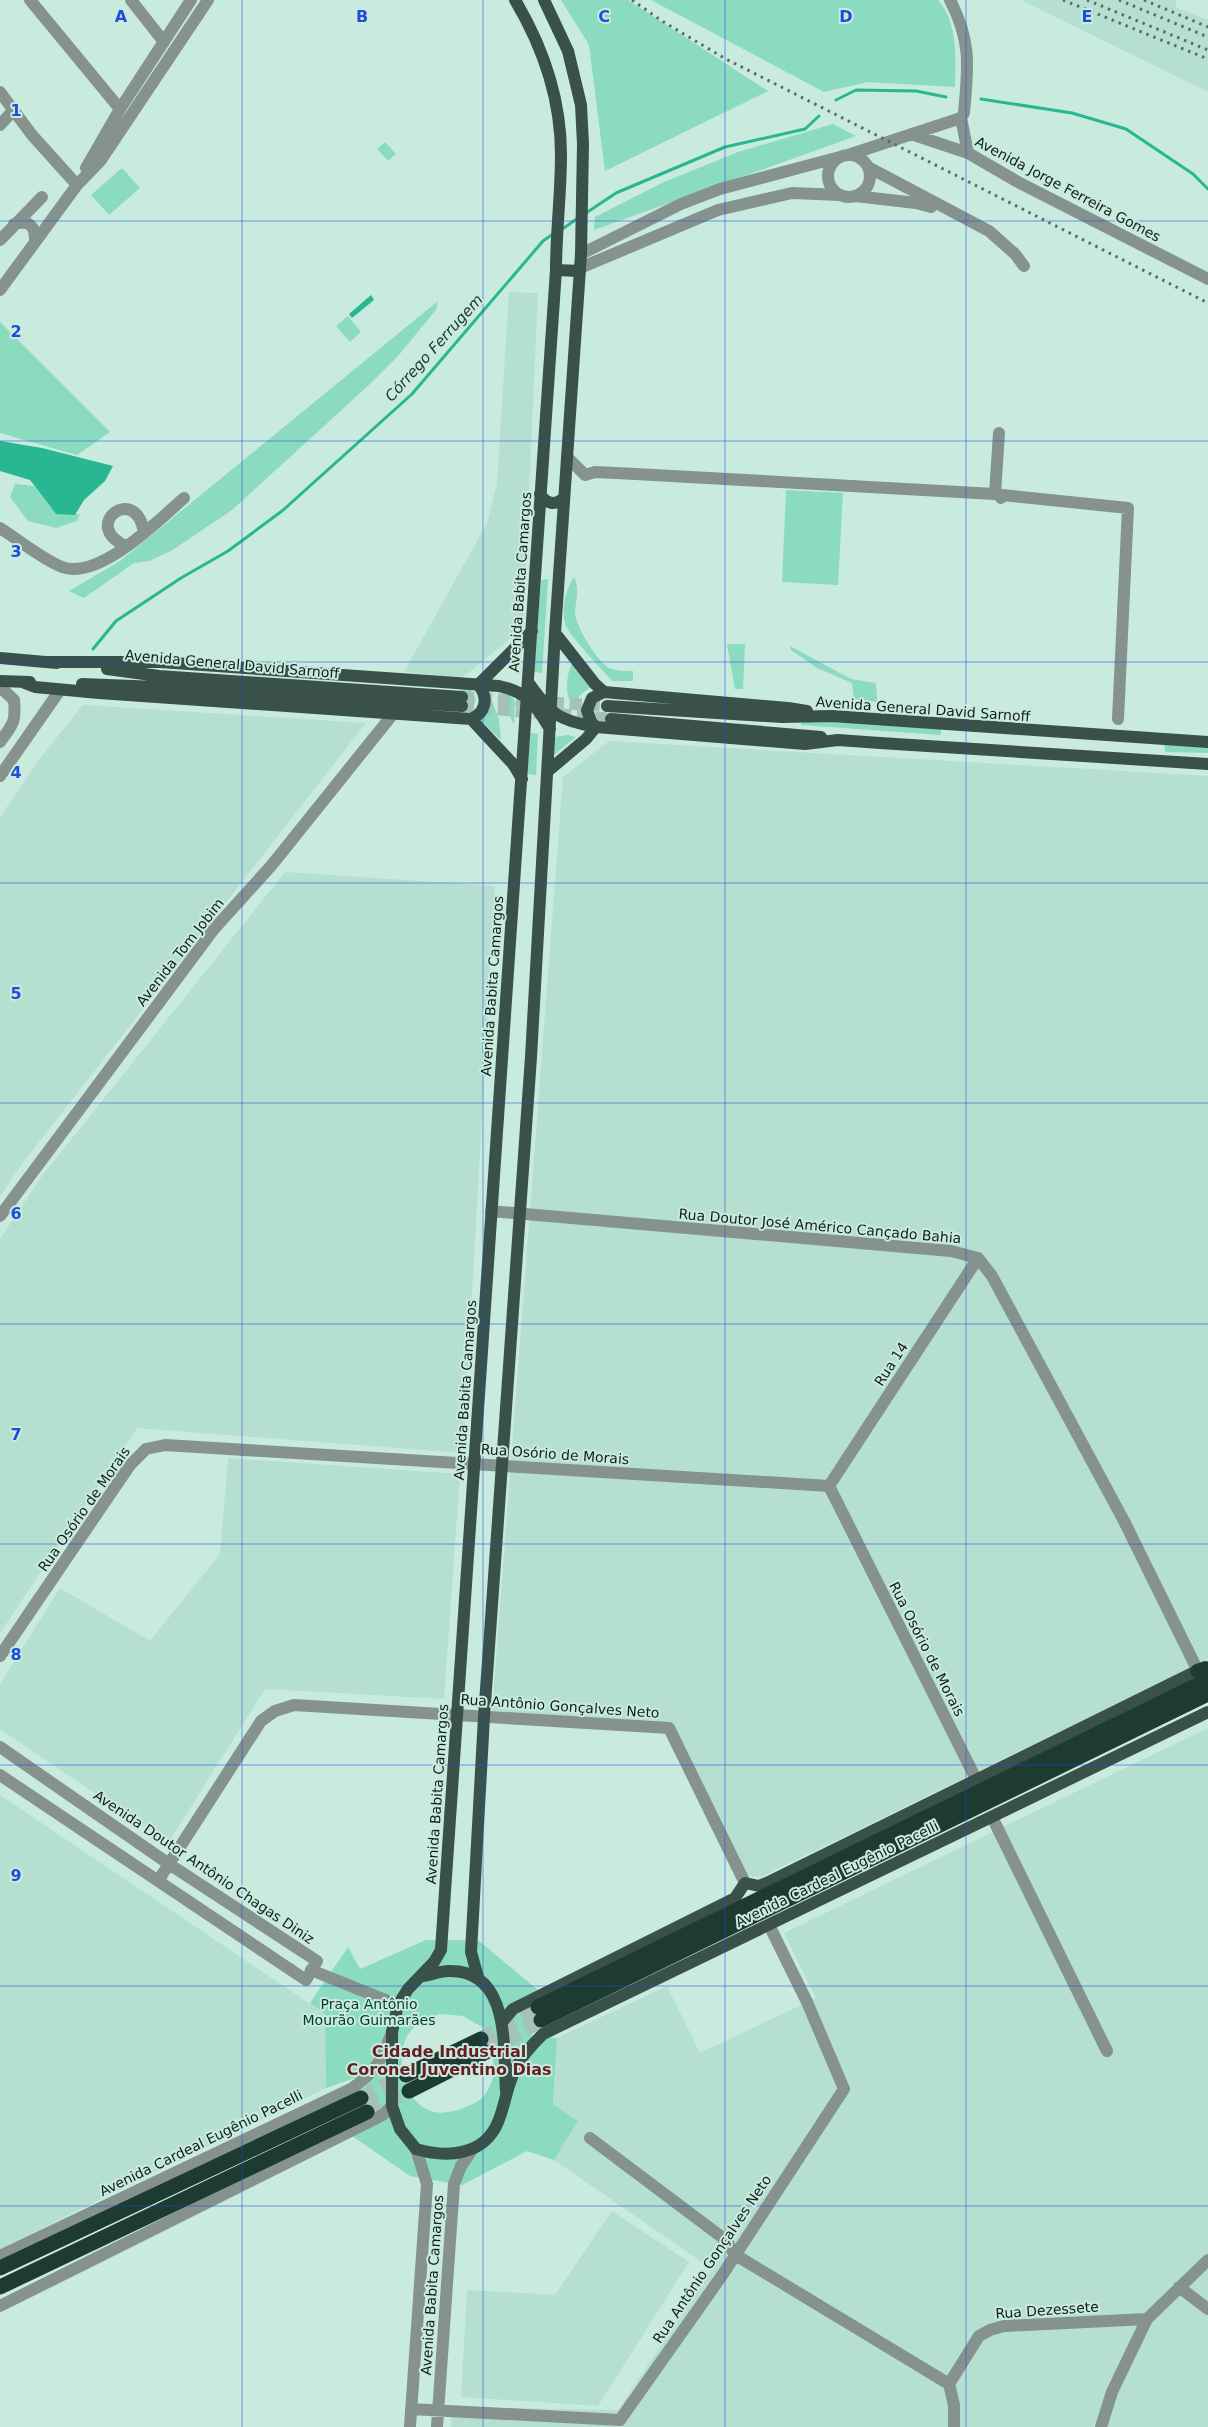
<svg xmlns="http://www.w3.org/2000/svg" width="1208" height="2427" viewBox="0 0 1208 2427" font-family="'DejaVu Sans',sans-serif">
  <style>
    .built { fill: #b5dfcf }
    .green { fill: #8adbc0; fill-rule: evenodd }
    .water { fill: #28b792 }
    .lines { fill: none; stroke-linecap: round; stroke-linejoin: round }
    .stream { stroke: #28b792; stroke-width: 3 }
    .major-tunnel { stroke: #a4c2b7; stroke-width: 12; stroke-dasharray: 12 6; stroke-linecap: butt }
    .highway-tunnel { stroke: #a4c2b7; stroke-width: 15; stroke-dasharray: 15 8; stroke-linecap: butt }
    .minor { stroke: #85928d; stroke-width: 12 }
    .major { stroke: #395149; stroke-width: 12 }
    .highway { stroke: #1e3b31; stroke-width: 15 }
    .rail { stroke: #596d66; stroke-width: 3; stroke-dasharray: 2.5 5; stroke-linecap: butt }
    .major-bridge { stroke: #395149; stroke-width: 12 }
    .grid { fill: none; stroke: #1d4ed8; stroke-width: 1; stroke-opacity: 0.55 }
    .labels { text-anchor: middle; stroke-width: 4; stroke-linejoin: round; paint-order: stroke }
    .street-label { font-size: 14px; fill: #121e1a; stroke: #c9ebde }
    .park-label { font-size: 14px; fill: #003c2d; stroke: #c9ebde }
    .water-label { font-size: 15px; font-style: italic; fill: #1f352e; stroke: #c9ebde }
    .quarter-label { font-size: 16px; font-weight: bold; fill: #641f23; stroke: #c9ebde }
    .grid-label { font-size: 16px; text-anchor: middle; font-weight: bold; fill: #1d4ed8; stroke: #c9ebde; stroke-width: 4; stroke-linejoin: round; paint-order: stroke }
  </style>
  <rect width="100%" height="100%" fill="#c9ebde"/>
  <path class="built" d="M1021,0H1177L1175,7L1208,20V92Z
    M509,292L538,293L523,628L462,678L404,672L487,523L497,484Z
    M83,705L366,723L22,1164L0,1196V817L39,760Z
    M609,741L1208,776V1659L761,1877L747,1876L673,1723L492,1711L563,777Z
    M285,872L495,886L463,1453L137,1428L0,1633V1239L42,1176Z
    M228,1458L460,1474L444,1699L265,1689L168,1843L0,1729V1684L60,1588L150,1641L220,1554Z
    M1208,1728V2427H451L452,2407L618,2410L712,2269L554,2160L578,2121L553,2104L557,2038L667,1986L700,2053L816,1998L784,1933Z
    M0,1795L325,2014L326,2088L0,2249Z
    M612,2211L689,2262L598,2406L461,2397L467,2290L555,2295Z"/>
  <path class="green" d="M561,0H628L768,91L605,171L589,45Z
    M651,0H938C958,23 956,58 955,87L868,82L824,92Z
    M833,124L856,136L594,230L595,217L664,182L738,152Z
    M385,142L396,154L388,161L377,149Z
    M122,168L140,188L109,215L91,195Z
    M438,301L436,310L398,356L370,384L232,510L171,551L149,561L134,563L84,598L69,591L120,561Z
    M348,316L361,332L350,342L336,326Z
    M0,322L110,432L77,455L0,433Z
    M15,484L34,486L56,514H80L77,521L56,528L28,521L10,497Z
    M786,490L843,493L838,585L782,582Z
    M574,577C580,590 576,598 575,612C575,625 595,657 606,666C613,671 624,671 633,671V681H612C603,670 567,634 565,623C561,610 566,588 574,577Z
    M548,579L542,673L534,672L541,580Z
    M727,644H745L743,689H735Z
    M790,646L851,679L876,683L877,702L854,699L852,683L817,668L791,650Z
    M572,663L592,686L579,696L578,712C564,701 565,678 572,663Z
    M461,688L471,690L476,700L469,711L459,712Z
    M488,690L499,720L501,740L479,719Z
    M502,692L513,697L515,703L514,724L502,704Z
    M811,720L941,728V735L801,725L802,721Z
    M530,733L538,734L536,775L527,774Z
    M568,735L576,737L554,755V737Z
    M1164,743L1208,747V753L1165,752Z
    M426,1940H478L539,1991L517,2003L533,2037L557,2038L553,2104L578,2121L554,2160L527,2151L462,2185L410,2176L352,2136L377,2114L360,2076L326,2088L325,2014L310,2003L348,1947L360,1969ZM440,2014L463,2016L484,2028C489,2044 496,2059 493,2076C492,2082 486,2096 481,2099C470,2107 448,2115 434,2112C409,2105 400,2077 402,2054C404,2030 419,2021 440,2014Z"/>
  <path class="water" d="M371,295L374,300L352,318L349,314Z
    M0,441L42,448L113,466L105,481L84,500L75,515L56,514L30,480L0,471Z"/>
  <g class="lines">
    <path class="stream" d="M981,99L1072,113L1126,129L1193,174L1208,189
      M836,100L856,90L916,91L946,97
      M586,213L616,193L725,147L805,129L819,116
      M561,230L578,218
      M93,649L116,621L181,578L228,551L282,511L412,394L543,241L553,234"/>
    <path class="major-tunnel" d="M462,697L607,706
      M462,706L537,713
      M559,714L611,719"/>
    <path class="highway-tunnel" d="M481,2039L538,2007
      M486,2052L541,2020
      M361,2098L406,2075
      M367,2112L409,2091"/>
    <path class="minor" d="M30,0L120,109
      M131,0L164,42
      M950,0C972,42 968,68 964,113L961,118L968,153
      M0,92L32,135L77,185
      M0,125L10,114
      M911,134L968,153L1018,182L1208,279
      M848,155L961,118
      M828 176a21 21 0 1 1 42 0a21 21 0 1 1-42 0Z
      M868,167L989,231L1015,254L1024,266
      M86,168L120,109L191,0
      M855,196L916,203L931,207
      M14,224C29,220 35,225 35,240
      M0,240L42,197
      M581,254L681,204L720,189L840,157
      M580,268L718,210L792,193L840,195
      M0,290L77,185L101,160L208,0
      M567,457L585,475L595,472L636,474L995,494L1002,495L1001,498
      M995,494L999,433
      M1002,495L1128,508L1118,719
      M0,528C19,540 42,559 62,567C98,581 158,521 184,498
      M126,546C79,525 137,482 144,533
      M0,687L14,700C16,723 13,724 0,742
      M0,776L60,690
      M491,1211L951,1251L978,1258L992,1276L1124,1521L1198,1671
      M0,1216L214,929L271,866L393,714
      M829,1486L978,1258
      M0,1656L130,1465L146,1449L165,1445L829,1486L976,1779
      M0,1747L169,1864L317,1961L306,1980L0,1775
      M992,1817L1107,2051
      M158,1881L261,1721L275,1711L294,1705L669,1728L745,1883
      M311,1970L398,2005
      M590,2138L727,2241L734,2254L949,2384
      M0,2256L351,2089C376,2072 382,2059 392,2032
      M1179,2287L1208,2309
      M0,2306L375,2119L384,2114L392,2106
      M949,2384L979,2336L990,2330L1004,2326L1147,2319
      M949,2384L954,2405V2427
      M411,2409L620,2420L723,2274L844,2089L807,2002L769,1925
      M410,2427L427,2184L416,2149
      M437,2427L454,2184L461,2166L472,2150
      M1101,2427L1112,2392L1147,2319L1208,2260"/>
    <path class="major" d="M556,270L580,271
      M540,494C546,504 555,506 564,498
      M555,633L595,684L604,692L788,708L807,711
      M0,658L57,663
      M49,662H160L499,686C527,692 536,705 550,729
      M107,669L159,676L462,697
      M0,681L30,682
      M22,682L35,687L99,693L471,719C486,713 489,697 478,685
      M528,682C551,714 557,720 596,727L805,744L838,740L880,743L1208,764
      M82,684L158,687L462,706
      M478,685L532,631
      M607,706L782,717L832,716L1208,742
      M471,719L513,764L522,779
      M611,719L821,737
      M596,727L591,722L587,710L592,698L604,692
      M548,771L586,739L596,727
      M478,1977L471,1952L484,1717L531,1057L555,633L581,254L583,144L581,105L568,51L544,0
      M502,2022L513,2009L735,1898L745,1883L759,1886L771,1881L1205,1667
      M392,2032L398,2005L408,1989L434,1962L441,1950L556,270C556,232 561,194 561,155C561,100 543,47 515,0
      M416,2149C447,2158 484,2156 498,2122C506,2103 507,2082 518,2064C524,2053 534,2043 543,2034L1208,1712"/>
    <path class="highway" d="M1198,1671L1208,1669
      M538,2007L1208,1680
      M541,2020L1208,1694
      M406,2075L481,2039
      M409,2091L486,2052
      M0,2268L361,2098
      M0,2287L367,2112"/>
    <path class="rail" d="M632,0L662,21L724,58L1208,303
      M1063,0L1208,59
      M1087,0L1208,50
      M1119,0L1208,37
      M1144,0L1208,27"/>
    <path class="major-bridge" d="M422,1976C431,1975 440,1971 449,1971C511,1970 503,2048 506,2091
      M392,2032V2106L400,2129L416,2149"/>
  </g>
  <path class="grid" d="M242,0V2427M483,0V2427M725,0V2427M966,0V2427M0,221H1208M0,441H1208M0,662H1208M0,883H1208M0,1103H1208M0,1324H1208M0,1544H1208M0,1765H1208M0,1986H1208M0,2206H1208"/>
  <g class="labels">
    <g class="street-label">
      <text transform="translate(1068 189) rotate(28)" y="5">Avenida Jorge Ferreira Gomes</text>
      <text transform="translate(520 582) rotate(-86)" y="5">Avenida Babita Camargos</text>
      <text transform="translate(232 664) rotate(5)" y="5">Avenida General David Sarnoff</text>
      <text transform="translate(923 709) rotate(4)" y="5">Avenida General David Sarnoff</text>
      <text transform="translate(180 952) rotate(-52)" y="5">Avenida Tom Jobim</text>
      <text transform="translate(492 986) rotate(-86)" y="5">Avenida Babita Camargos</text>
      <text transform="translate(820 1226) rotate(5)" y="5">Rua Doutor José Américo Cançado Bahia</text>
      <text transform="translate(891 1364) rotate(-57)" y="5">Rua 14</text>
      <text transform="translate(465 1390) rotate(-86)" y="5">Avenida Babita Camargos</text>
      <text transform="translate(555 1454) rotate(4)" y="5">Rua Osório de Morais</text>
      <text transform="translate(84 1509) rotate(-55)" y="5">Rua Osório de Morais</text>
      <text transform="translate(927 1649) rotate(63)" y="5">Rua Osório de Morais</text>
      <text transform="translate(560 1706) rotate(4)" y="5">Rua Antônio Gonçalves Neto</text>
      <text transform="translate(437 1794) rotate(-86)" y="5">Avenida Babita Camargos</text>
      <text transform="translate(204 1867) rotate(34)" y="5">Avenida Doutor Antônio Chagas Diniz</text>
      <text transform="translate(837 1874) rotate(-26)" y="5">Avenida Cardeal Eugênio Pacelli</text>
      <text transform="translate(201 2143) rotate(-26)" y="5">Avenida Cardeal Eugênio Pacelli</text>
      <text transform="translate(712 2259) rotate(-56)" y="5">Rua Antônio Gonçalves Neto</text>
      <text transform="translate(432 2285) rotate(-86)" y="5">Avenida Babita Camargos</text>
      <text transform="translate(1047 2310) rotate(-4)" y="5">Rua Dezessete</text>
    </g>
    <g class="park-label">
      <text x="369" y="2009">Praça Antônio<tspan x="369" dy="16">Mourão Guimarães</tspan></text>
    </g>
    <g class="water-label">
      <text transform="translate(434 348) rotate(-48)" y="5">Córrego Ferrugem</text>
    </g>
    <g class="quarter-label">
      <text x="449" y="2057">Cidade Industrial<tspan x="449" dy="18">Coronel Juventino Dias</tspan></text>
    </g>
  </g>
  <g class="grid-label">
    <text x="121" y="22">A</text>
    <text x="362" y="22">B</text>
    <text x="604" y="22">C</text>
    <text x="846" y="22">D</text>
    <text x="1087" y="22">E</text>
    <text x="16" y="116">1</text>
    <text x="16" y="337">2</text>
    <text x="16" y="557">3</text>
    <text x="16" y="778">4</text>
    <text x="16" y="999">5</text>
    <text x="16" y="1219">6</text>
    <text x="16" y="1440">7</text>
    <text x="16" y="1660">8</text>
    <text x="16" y="1881">9</text>
  </g>
</svg>
